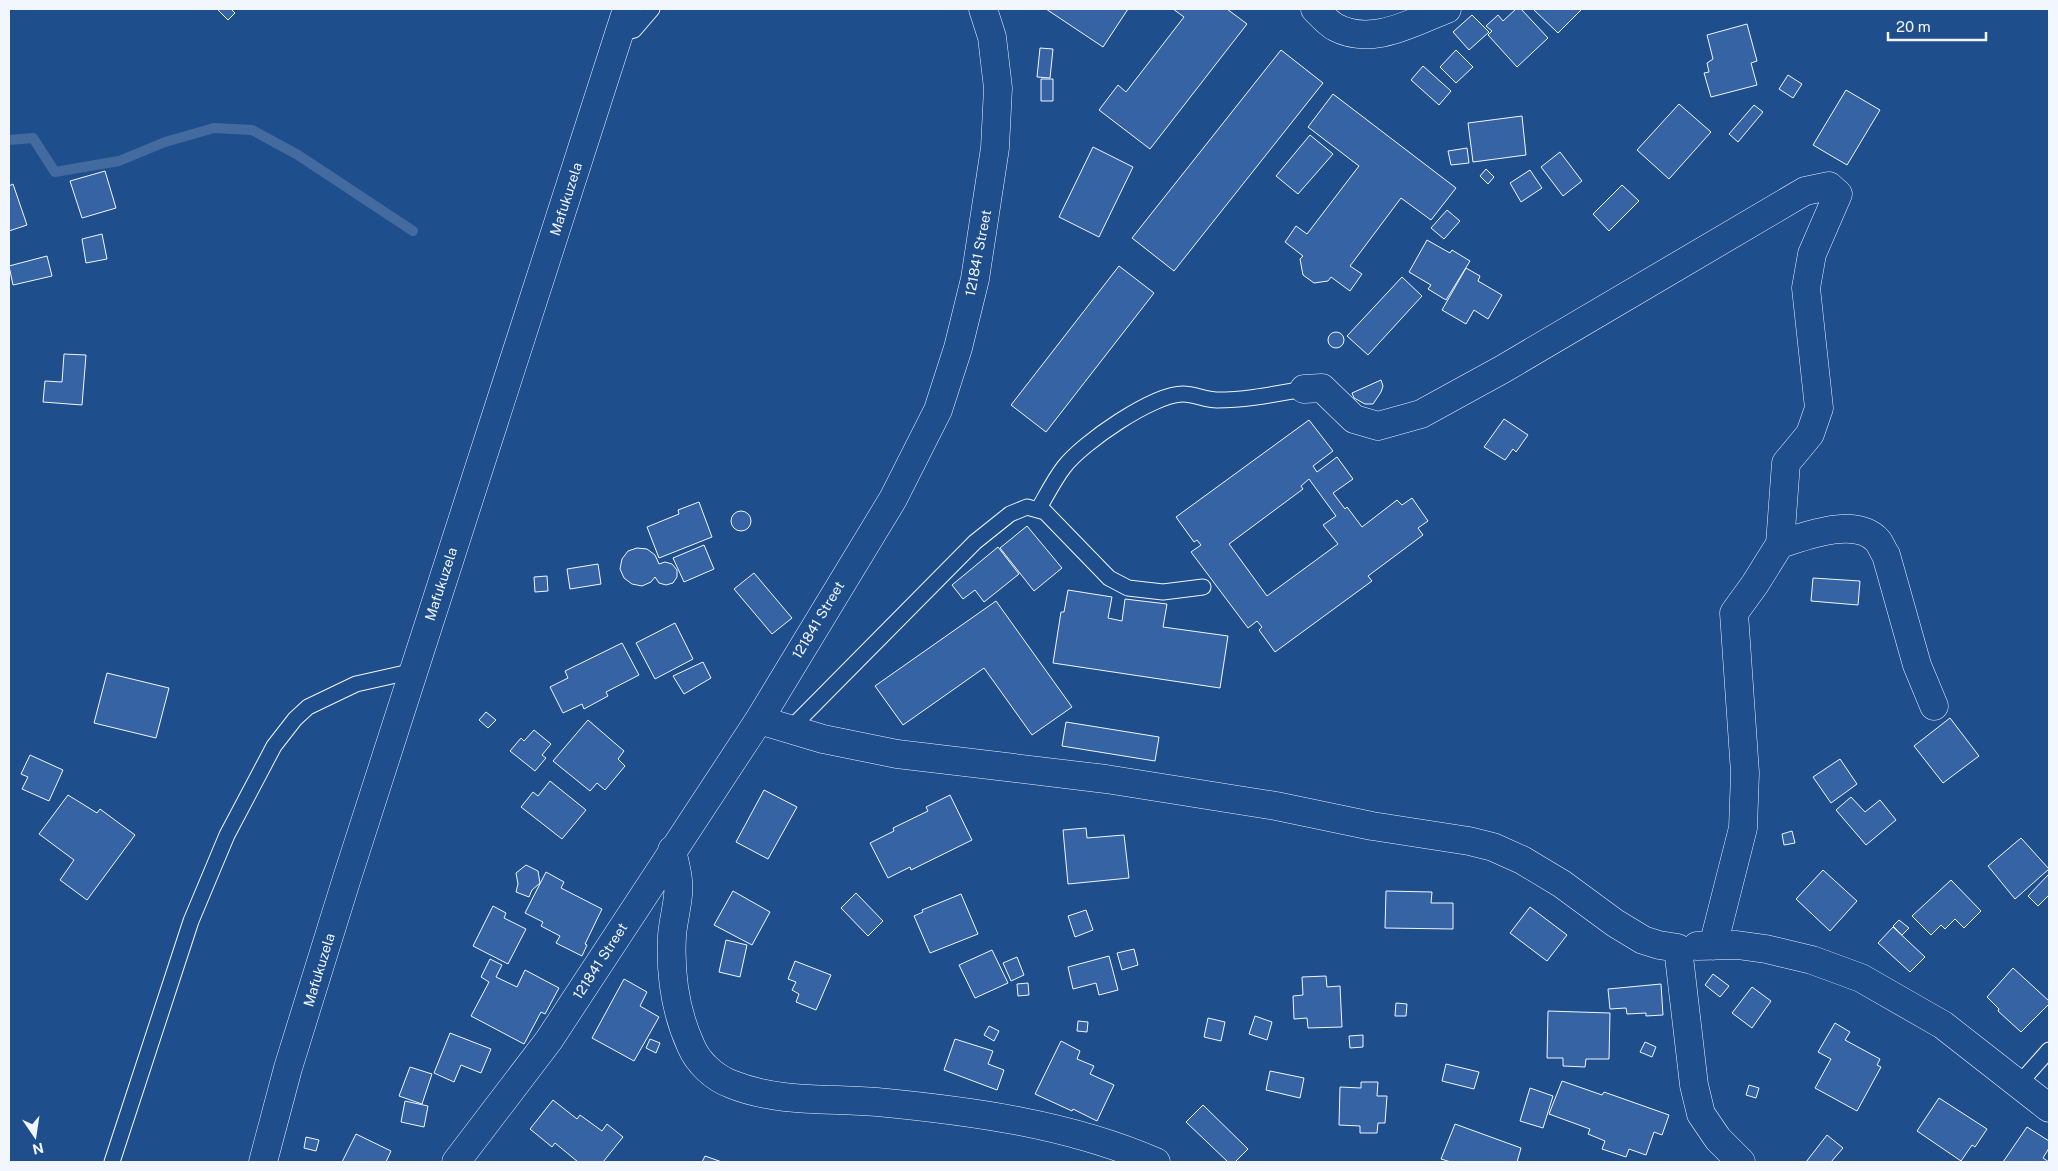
<svg xmlns="http://www.w3.org/2000/svg" width="2058" height="1171" viewBox="0 0 2058 1171" font-family="'Public Sans',sans-serif">
  <style>
    .lines { fill: none; stroke-linecap: round; stroke-linejoin: round }
    .stream { stroke: #446ba0; stroke-width: 10 }
    .building { fill: #3563a3; stroke: #f2f6ff; fill-rule: evenodd }
    .service-casing { stroke: #f2f6ff; stroke-width: 17 }
    .minor-casing { stroke: #f2f6ff; stroke-width: 29 }
    .secondary-casing { stroke: #f2f6ff; stroke-width: 29 }
    .service { stroke: #1f4e8c; stroke-width: 15 }
    .minor { stroke: #1f4e8c; stroke-width: 28 }
    .secondary { stroke: #1f4e8c; stroke-width: 28 }
    .labels { text-anchor: middle; stroke-width: 4; stroke-linejoin: round; paint-order: stroke }
    .street-label { font-size: 14px; fill: #f2f6ff; stroke: #1f4e8c }
  </style>
  <rect width="100%" height="100%" fill="#1f4e8c"/>
  <g class="lines">
    <path class="stream" d="M9,140L33,138L55,172L119,161L165,142L214,128L252,130L298,155L413,231"/>
  </g>
  <path class="building" d="M217,9H231L235,13L228,20Z
    M1046,9H1128L1103,47Z
    M1173,9H1227L1247,24L1150,149L1099,110L1118,85L1126,92L1184,17Z
    M1516,9H1521L1548,38L1517,67L1488,35L1492,31L1486,26L1498,15L1503,21Z
    M1533,9H1582L1558,33Z
    M1472,15L1489,32L1469,50L1453,32Z
    M1747,24L1757,61L1751,63L1757,85L1711,97L1704,73L1709,72L1707,63L1713,59L1707,35Z
    M1040,48L1053,49L1050,78L1037,77Z
    M1281,50L1323,83L1174,271L1132,238Z
    M1456,50L1473,67L1456,83L1440,67Z
    M1423,66L1451,91L1439,105L1411,80Z
    M1788,75L1802,84L1793,98L1779,89Z
    M1041,79H1053V101H1041Z
    M1846,90L1880,110L1847,165L1813,145Z
    M1333,94L1456,188L1431,220L1401,198L1350,266L1362,274L1350,291L1331,277L1328,281L1314,283L1303,275L1300,259L1303,256L1285,242L1296,226L1307,234L1359,166L1308,127Z
    M1679,104L1711,132L1669,179L1637,150Z
    M1754,105L1763,112L1738,142L1729,134Z
    M1522,116L1526,155L1473,162L1468,123Z
    M1310,135L1333,154L1298,194L1276,176Z
    M1093,147L1133,167L1099,237L1059,217Z
    M1467,148L1469,163L1451,165L1448,151Z
    M1560,152L1582,181L1563,196L1541,167Z
    M1486,169L1494,177L1488,184L1480,176Z
    M1530,170L1542,188L1521,202L1510,183Z
    M105,171L116,208L82,218L70,181Z
    M13,184L27,225L9,231V186Z
    M1622,185L1639,201L1609,231L1593,214Z
    M1447,210L1460,221L1444,239L1431,228Z
    M102,234L107,259L86,263L82,239Z
    M1427,240L1450,253L1452,250L1470,261L1446,300L1428,289L1431,285L1409,272Z
    M47,256L52,276L13,285L9,266Z
    M1119,266L1154,293L1046,432L1011,405Z
    M1466,268L1480,276L1478,281L1502,295L1488,319L1474,310L1466,324L1442,310Z
    M1402,277L1422,296L1368,355L1347,336Z
    M1328 340a8 8 0 1 1 16 0a8 8 0 1 1-16 0Z
    M64,354L86,355L82,405L43,402L45,381L62,382Z
    M1381,380L1383,386L1381,392L1373,404H1365L1354,398L1352,393Z
    M1504,419L1528,435L1516,452L1513,449L1505,460L1484,447Z
    M1309,420L1333,451L1313,466L1317,472L1337,457L1353,479L1333,493L1345,509L1347,507L1362,527L1397,500L1402,505L1412,498L1428,521L1418,528L1423,535L1368,576L1372,581L1275,652L1259,630L1262,627L1257,621L1248,628L1191,552L1201,545L1197,540L1194,542L1176,517ZM1309,479L1336,516L1323,525L1338,544L1267,596L1229,544L1303,489L1301,486Z
    M699,502L712,537L659,558L647,527L679,514L678,510Z
    M731 521a10 10 0 1 1 20 0a10 10 0 1 1-20 0Z
    M1027,526L1062,568L1034,591L1000,548Z
    M704,545L714,569L684,582L673,558Z
    M998,547L1019,574L984,602L975,590L963,599L952,585Z
    M637,548L647,549L655,555L659,564L665,562L672,564L677,570V577L673,583L666,585L659,583L655,577L651,582L642,586L632,584L624,578L620,569L622,559L628,551Z
    M598,564L601,584L570,589L567,569Z
    M754,573L792,618L772,634L734,589Z
    M547,576L548,591L535,592L534,577Z
    M1813,578L1860,581L1858,605L1811,601Z
    M1068,590L1112,597L1108,618L1122,621L1125,599L1167,604L1163,627L1228,636L1220,688L1053,663L1061,612H1064Z
    M996,601L1072,707L1032,735L984,668L903,725L875,686Z
    M675,623L693,659L655,679L636,643Z
    M622,643L639,675L606,692L608,696L584,709L582,704L563,713L550,687L568,678L565,671Z
    M703,662L711,678L684,694L673,676Z
    M107,673L169,688L156,738L94,723Z
    M486,712L496,720L488,728L479,720Z
    M1950,718L1979,756L1943,783L1914,746Z
    M588,720L624,751L618,759L625,766L605,790L597,783L590,791L553,761Z
    M1066,722L1159,737L1155,761L1062,746Z
    M534,730L551,744L542,755L546,758L535,771L510,751L521,738L524,741Z
    M30,755L63,770L49,801L22,789L28,777L21,774Z
    M1840,759L1857,784L1831,803L1813,777Z
    M550,781L586,810L562,839L521,807L533,792L538,796Z
    M764,790L797,807L768,859L736,842Z
    M68,795L97,813L100,809L135,835L87,900L60,880L74,860L39,834Z
    M950,795L972,840L911,870L910,867L888,878L870,843L894,831L893,828L928,811L926,807Z
    M1851,797L1865,812L1880,800L1896,820L1866,845L1836,810Z
    M1086,828L1087,838L1124,835L1129,878L1068,884L1063,830Z
    M1792,831L1795,843L1784,845L1782,834Z
    M2021,838L2049,869L2015,899L1988,866Z
    M526,865L538,871L540,883L532,890L529,897L516,892L518,884L516,873Z
    M1823,870L1857,901L1830,931L1796,899Z
    M546,872L564,882L561,888L602,909L585,944L587,945L582,956L556,943L560,936L541,926L543,922L525,913Z
    M2049,874V895L2038,906L2028,896Z
    M1951,880L1981,911L1964,928L1955,919L1945,929L1941,925L1931,935L1912,916Z
    M733,891L770,912L752,945L714,925Z
    M1386,891L1432,892L1431,903H1453V929L1385,928Z
    M856,893L883,921L868,936L841,908Z
    M961,894L978,934L930,953L914,916L923,912L922,910Z
    M493,906L506,913L504,918L526,929L508,964L473,946Z
    M1530,907L1567,935L1547,961L1510,933Z
    M1086,910L1093,930L1075,937L1068,916Z
    M1899,920L1909,928L1902,935L1893,926Z
    M1893,927L1925,957L1910,972L1878,943Z
    M726,940L747,945L740,977L719,972Z
    M1134,949L1138,965L1122,970L1117,953Z
    M992,950L1008,983L975,998L959,965Z
    M1109,956L1118,990L1099,995L1096,983L1073,989L1068,967Z
    M1017,957L1024,975L1011,981L1003,963Z
    M490,959L502,965L496,977L517,987L525,970L559,988L545,1014L541,1012L524,1044L471,1016L489,982L481,977Z
    M795,961L831,975L816,1010L796,1002L799,994L792,990L796,982L788,979Z
    M2013,968L2049,1001V1004L2021,1032L1998,1011L1999,1009L1987,997Z
    M1713,974L1729,986L1720,997L1705,985Z
    M1326,976L1327,987L1340,986L1342,1027L1308,1028L1307,1018L1294,1019L1293,996L1303,995L1302,977Z
    M624,979L647,992L640,1006L659,1017L634,1061L592,1038Z
    M1028,983L1029,995L1018,996L1017,984Z
    M1661,984L1663,1015L1646,1016V1013L1627,1014L1626,1008L1610,1009L1608,989Z
    M1752,987L1771,1001L1752,1028L1732,1013Z
    M1396,1003L1407,1004L1406,1016H1395Z
    M1548,1011L1610,1013L1609,1059H1586L1585,1067L1563,1066V1058H1547Z
    M1255,1016L1272,1022L1267,1040L1249,1034Z
    M1208,1018L1225,1022L1221,1041L1204,1037Z
    M1078,1021L1088,1022L1087,1032L1077,1031Z
    M1835,1023L1850,1032L1845,1040L1880,1059L1877,1065L1881,1067L1857,1111L1815,1088L1831,1059L1818,1052Z
    M989,1026L999,1031L994,1041L984,1035Z
    M450,1033L491,1049L481,1073L461,1065L454,1082L434,1073Z
    M1363,1035V1047L1350,1048L1349,1036Z
    M650,1039L660,1043L656,1053L646,1048Z
    M955,1039L993,1051L988,1064L1004,1070L997,1090L944,1070Z
    M1061,1041L1080,1051L1077,1059L1094,1066L1090,1074L1114,1085L1097,1121L1073,1109L1072,1111L1035,1094Z
    M1645,1042L1656,1047L1652,1057L1640,1052Z
    M1446,1064L1479,1072L1474,1089L1442,1081Z
    M410,1067L432,1074L422,1104L399,1096Z
    M1270,1071L1304,1078L1300,1098L1266,1090Z
    M1562,1081L1602,1095L1604,1092L1669,1115L1662,1135L1654,1132L1646,1155L1629,1149L1626,1157L1602,1149L1605,1141L1588,1134L1590,1129L1549,1114Z
    M1361,1082H1378L1377,1096H1387L1385,1123H1378L1377,1133H1360V1126L1339,1125L1340,1087L1361,1088Z
    M1749,1085L1759,1088L1756,1098L1746,1095Z
    M1530,1088L1553,1096L1543,1128L1520,1121Z
    M1939,1098L1987,1129L1975,1147L1972,1145L1961,1161L1917,1131Z
    M553,1100L577,1119L580,1115L602,1131L607,1124L623,1137L603,1162H578L555,1143L552,1147L530,1129Z
    M405,1101L428,1106L424,1127L401,1122Z
    M1203,1105L1248,1149L1235,1162H1228L1186,1122Z
    M1455,1124L1521,1148L1517,1162H1451L1441,1159Z
    M2027,1127L2049,1141V1148L2043,1158L2049,1162H2003Z
    M356,1134L391,1151L386,1162H342Z
    M1827,1135L1843,1148L1831,1162H1806Z
    M306,1137L319,1140L316,1151L304,1148Z
    M705,1156L722,1162H702Z"/>
  <g class="lines">
    <g class="service-casing">
      <path id="service" d="M619,34L634,30L652,9
        M1038,510C1046,496 1054,480 1064,467C1082,443 1153,394 1183,394C1194,394 1206,400 1217,400C1247,400 1275,394 1304,389
        M790,729L975,542L1010,514L1027,507L1045,512L1109,578L1128,588L1163,592L1203,587
        M2018,1085L2049,1050
        M112,1162L191,921L227,835L274,746L295,719L308,707L356,684L414,671"/>
    </g>
    <g class="minor-casing">
      <path id="minor" d="M1315,9C1321,15 1328,23 1335,27C1372,47 1413,22 1447,9
        M1304,389L1322,388L1354,419L1378,426L1421,414L1503,369L1805,191L1829,186L1838,194L1812,254L1806,288L1819,408L1810,434L1786,463L1780,544L1755,584L1734,613L1745,773L1743,828L1713,946
        M1780,544C1806,536 1856,516 1878,541C1881,545 1883,551 1886,555L1917,665L1934,706
        M759,720L823,739L897,754L1106,779L1276,806L1372,826L1469,841L1493,847L1522,860L1562,884L1615,923L1643,940L1659,945L1678,948L1694,1085L1701,1114L1718,1139L1741,1162
        M672,850C675,865 680,880 678,895C677,908 673,922 672,936C670,974 675,1011 691,1046C698,1063 715,1078 731,1084C778,1103 828,1098 877,1102C971,1111 1069,1124 1156,1162
        M1697,946L1737,945L1766,949L1812,960L1861,978L1943,1025L2049,1108
        M456,1162L549,1040L759,720L893,499L938,410L958,348L975,279L995,148L998,88L992,37L983,9"/>
    </g>
    <g class="secondary-casing">
      <path id="secondary" d="M263,1162L288,1068L347,878L627,9"/>
    </g>
    <use href="#service" class="service"/>
    <use href="#minor" class="minor"/>
    <use href="#secondary" class="secondary"/>
  </g>
  <g class="labels">
    <g class="street-label">
      <text transform="translate(566 199) rotate(-72)" y="5">Mafukuzela</text>
      <text transform="translate(978 253) rotate(-79)" y="5">121841 Street</text>
      <text transform="translate(441 584) rotate(-72)" y="5">Mafukuzela</text>
      <text transform="translate(818 620) rotate(-59)" y="5">121841 Street</text>
      <text transform="translate(600 961) rotate(-57)" y="5">121841 Street</text>
      <text transform="translate(319 970) rotate(-73)" y="5">Mafukuzela</text>
    </g>
  </g>
  <rect width="2058" height="1171" fill="none" stroke="#f2f6ff" stroke-width="20"/>
  <g transform="translate(35 1136) rotate(167)" stroke="#1f4e8c" stroke-width="4" paint-order="stroke">
  <path d="M0-4L9 19L0 12L-9 19Z" fill="#f2f6ff"/>
  <text y="-8" font-size="14" font-weight="bold" text-anchor="middle" fill="#f2f6ff">N</text>
  </g>
  <path d="M1888 32v8h98v-8" fill="none" stroke="#f2f6ff" stroke-width="2.5"/>
  <text x="1896" y="32" font-size="15" fill="#f2f6ff" stroke="#1f4e8c" stroke-width="4" paint-order="stroke">20 m</text>
</svg>
